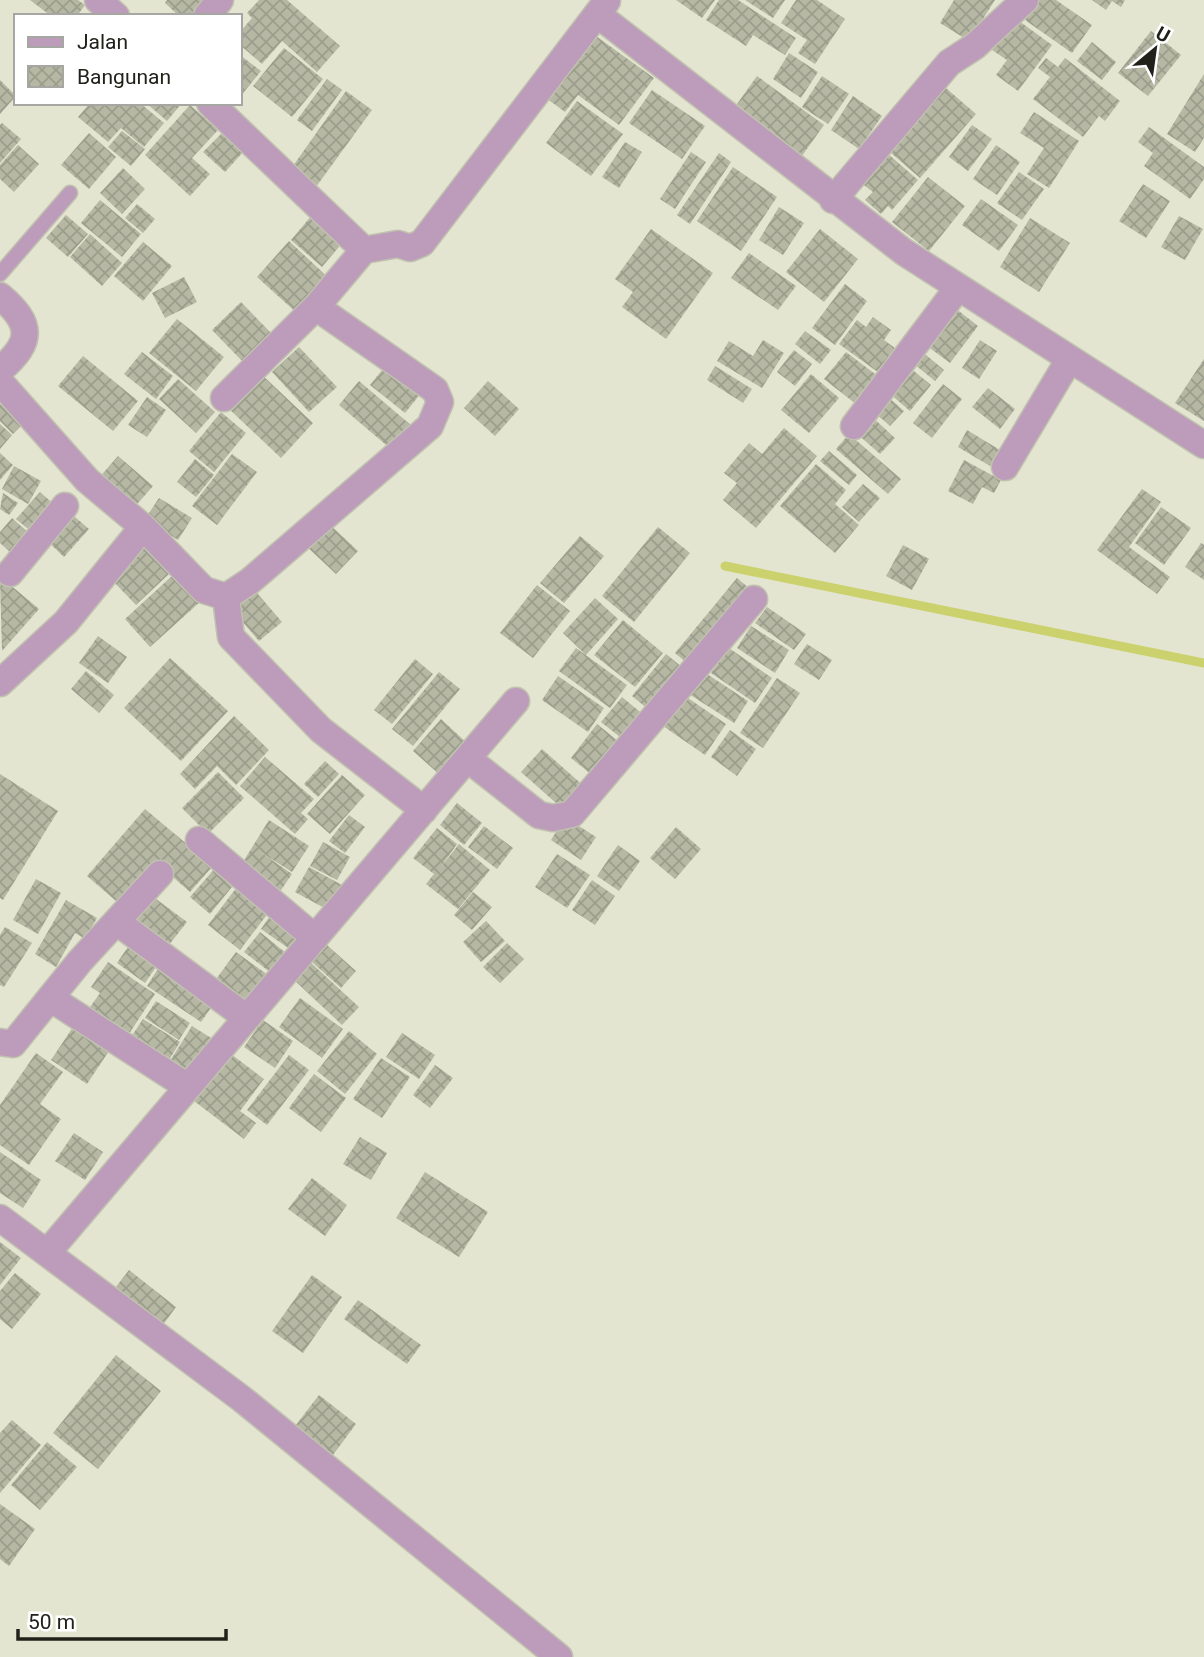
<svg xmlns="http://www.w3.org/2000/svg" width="1204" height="1657" viewBox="0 0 1204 1657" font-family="Roboto,sans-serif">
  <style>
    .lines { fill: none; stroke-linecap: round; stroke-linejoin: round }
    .stream { stroke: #cbd16c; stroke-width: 9 }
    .building { fill: url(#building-cross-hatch) }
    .lane-casing { stroke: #c0c2af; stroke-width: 17 }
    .street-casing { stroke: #c0c2af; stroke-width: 29 }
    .lane { stroke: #bc9cba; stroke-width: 14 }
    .street { stroke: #bc9cba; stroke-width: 26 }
  </style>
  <defs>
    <pattern id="building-cross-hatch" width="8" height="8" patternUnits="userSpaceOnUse" patternTransform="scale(1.75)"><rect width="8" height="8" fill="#b6b8a4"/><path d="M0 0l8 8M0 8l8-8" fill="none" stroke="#9c9e8d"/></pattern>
  </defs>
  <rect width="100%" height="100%" fill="#e3e5d0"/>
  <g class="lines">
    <path class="stream" d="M725,566L1204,663"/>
  </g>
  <path class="building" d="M30,0H78L85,5L77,16H51Z
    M167,0H215L203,16H179L165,3Z
    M259,0H287L340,46L317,72L282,41L262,64L240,45V32L252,18L247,13Z
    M676,0H715L702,18Z
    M719,0H738L796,38L785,55L753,35L746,46L706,20Z
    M745,0H785L773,18Z
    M796,0H817L845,19L815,64L798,53L807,40L781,23Z
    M954,0H995L969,41L940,23Z
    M1039,0H1056L1092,25L1072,53L1025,20Z
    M1092,0H1125L1121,7L1112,1L1106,10Z
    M1015,18L1052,45L1018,91L996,75L1007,60L992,50Z
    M589,31L654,78L619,125L578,95L565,112L542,95Z
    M1151,31L1181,55L1148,96L1118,73Z
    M1092,42L1116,62L1102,80L1077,61Z
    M284,48L323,79L292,117L253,86Z
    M789,53L818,72L801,98L773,79Z
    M240,55L261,71L240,97Z
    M1046,58L1058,67L1065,58L1120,101L1105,121L1099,116L1083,137L1033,99L1050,77L1038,68Z
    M1204,74V138L1195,152L1167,134Z
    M757,76L824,125L799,160L732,111Z
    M822,76L849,94L828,124L802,107Z
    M327,79L342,90L312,131L297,120Z
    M0,80L16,96L0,114Z
    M939,82L976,114L920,178L883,146Z
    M652,90L705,126L682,159L629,123Z
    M346,91L372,110L313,191L288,173Z
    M853,96L882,116L859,149L831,130Z
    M577,101L623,134L591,176L546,143Z
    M90,103H140L164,123L144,147L121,128L108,142L78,117Z
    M146,103H182L167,121Z
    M190,105L218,130L192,158L210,174L190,196L145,155Z
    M1034,112L1079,141L1049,188L1027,174L1044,148L1020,133Z
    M2,123L21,139L0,163V125Z
    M972,125L992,139L968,171L949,157Z
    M1149,127L1204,167V179L1190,199L1144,166L1153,153L1138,142Z
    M122,131L145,149L131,166L108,147Z
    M224,131L245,150L225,172L203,152Z
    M89,133L116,157L89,189L61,165Z
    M625,142L642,152L619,188L602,177Z
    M18,145L39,164L14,192L0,179V165Z
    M996,145L1020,162L997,195L973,179Z
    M691,152L706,162L675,209L660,199Z
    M719,153L731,162L690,224L677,215Z
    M887,153L918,180L892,210L888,206L881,214L865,200L873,192L861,183Z
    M733,167L777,197L741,251L697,221Z
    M123,168L145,189L122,214L100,193Z
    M1019,172L1044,189L1022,220L997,203Z
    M928,177L965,206L929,251L892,222Z
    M1143,184L1170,201L1146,238L1119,221Z
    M981,199L1018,225L999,251L962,225Z
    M100,200L141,234L122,257L81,223Z
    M137,204L155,219L143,233L125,218Z
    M779,207L804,223L783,255L759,240Z
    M66,215L88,234L68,257L46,238Z
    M312,215L343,242L322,267L291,240Z
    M1179,216L1203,229L1185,260L1161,247Z
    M1030,218L1070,243L1039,292L1000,267Z
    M651,229L713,273L666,339L622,307L633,292L615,279Z
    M820,229L858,259L824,302L786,272Z
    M90,234L122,263L102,286L70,257Z
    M289,241L331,280L299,315L257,277Z
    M143,242L172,266L143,301L114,276Z
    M749,253L796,286L778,310L731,278Z
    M184,277L197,302L165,318L152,293Z
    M845,284L867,301L835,345L812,328Z
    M241,302L273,335L244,363L212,330Z
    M955,308L978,326L950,363L927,346Z
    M873,317L891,330L884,340L903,354L886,378L839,344L857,320L866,327Z
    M177,319L224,357L196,391L149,353Z
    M805,331L831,350L820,364L795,344Z
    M763,340L784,353L762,388L717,361L729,341L753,356Z
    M980,340L997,351L979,379L962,368Z
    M299,347L337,387L309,412L272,372Z
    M919,349L944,370L935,381L909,360Z
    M794,350L812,364L795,386L777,372Z
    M142,352L173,376L156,399L124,374Z
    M846,352L883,380L861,408L824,379Z
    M83,356L138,401L113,431L58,386Z
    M1204,359V421L1175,403Z
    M387,364L422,392L405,413L370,385Z
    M715,366L752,389L743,403L707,380Z
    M909,367L931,385L910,411L889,393Z
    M260,373L313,423L281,458L227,407Z
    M811,374L839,398L809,433L781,410Z
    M178,379L215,412L196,433L159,399Z
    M359,381L412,426L392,450L339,405Z
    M488,381L519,409L495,436L464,408Z
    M943,384L962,399L932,438L913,423Z
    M988,388L1015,409L1000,429L972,407Z
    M887,396L904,411L890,426L873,411Z
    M147,397L166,410L147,437L128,425Z
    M4,402L25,422L13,434L0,421V405Z
    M221,412L246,433L214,472L189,451Z
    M870,415L895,438L880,454L855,432Z
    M0,424L12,435L0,449Z
    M784,428L817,456L756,528L723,500L737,483L724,473L749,443L762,454Z
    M967,430L1000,450L990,466L958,447Z
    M849,434L901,479L888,494L836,449Z
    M829,451L857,475L849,485L820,461Z
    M0,453L13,465L0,480Z
    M232,454L257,472L217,525L192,506Z
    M118,456L153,486L132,510L98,479Z
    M195,459L214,475L196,497L177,482Z
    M964,460L1001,480L994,493L982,487L973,504L948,491Z
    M816,464L846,490L835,504L859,525L835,553L780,506Z
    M14,466L41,481L28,504L2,489Z
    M863,484L880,498L859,522L842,507Z
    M1142,489L1161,502L1129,547L1170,577L1157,594L1097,550Z
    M40,492L57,507L33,533L16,519Z
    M3,493L18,503L9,515L0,509Z
    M159,498L192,518L178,540L145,519Z
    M1161,507L1191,528L1164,565L1135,543Z
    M68,511L89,529L64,557L44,538Z
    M12,518L32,536L14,556L0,543V532Z
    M327,522L358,551L336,574L305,545Z
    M658,527L690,553L634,622L602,596Z
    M580,536L604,556L564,603L540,583Z
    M1201,543L1204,545V580L1185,567Z
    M903,545L929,559L912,590L886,576Z
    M144,547L169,574L136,605L110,578Z
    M174,574L200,602L150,647L125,619Z
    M2,578L39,609L2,651L0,581Z
    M737,578L756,594L694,669L675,653Z
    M537,585L570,611L533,658L500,633Z
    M251,586L282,622L259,641L228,605Z
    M595,598L618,619L586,655L563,633Z
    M767,607L806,634L794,650L755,623Z
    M623,620L663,653L635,687L594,655Z
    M751,626L789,650L775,673L737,648Z
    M98,636L127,657L108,683L79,663Z
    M807,644L832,660L819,680L794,664Z
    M576,648L627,685L610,708L559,671Z
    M729,648L772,678L755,703L711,673Z
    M666,654L688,672L654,714L632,696Z
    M170,658L228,711L181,761L124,708Z
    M415,659L433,674L392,724L374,710Z
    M86,671L114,695L99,713L71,689Z
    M439,672L460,689L413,746L392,729Z
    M704,672L748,701L734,723L689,694Z
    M558,676L604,708L588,732L542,700Z
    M777,678L800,693L763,748L740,733Z
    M685,696L726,724L705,755L663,726Z
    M622,697L645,716L625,741L601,722Z
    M234,716L269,750L236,785L217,766L195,789L180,774Z
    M441,719L468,744L440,775L413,751Z
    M597,724L623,745L597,779L571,758Z
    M730,730L756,749L737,776L711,757Z
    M542,749L586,788L565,811L521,772Z
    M265,757L314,799L301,813L308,819L295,834L240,786Z
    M325,761L339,774L318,797L304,784Z
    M218,772L244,798L208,834L182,808Z
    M0,774L58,811L3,900L0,898Z
    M342,775L365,795L330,834L307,814Z
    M457,803L482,823L464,845L440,825Z
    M145,809L213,866L190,892L159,865L123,907L87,876Z
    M349,815L365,827L345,853L329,841Z
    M565,817L596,837L581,860L551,840Z
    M269,820L309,846L292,872L259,851L292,874L277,896L238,870Z
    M484,826L513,848L497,869L468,847Z
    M676,827L701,849L675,879L650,858Z
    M437,828L457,844L440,868L459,844L490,870L458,909L426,884L434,874L413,858Z
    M323,842L350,857L337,880L310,866Z
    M618,845L640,861L619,891L597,876Z
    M557,854L590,875L567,908L535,887Z
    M217,866L236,882L210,914L190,897Z
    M309,867L342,885L328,910L295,892Z
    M36,879L61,893L38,934L13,920Z
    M592,880L615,896L595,925L572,910Z
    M240,883L272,908L240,950L208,925Z
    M473,892L492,907L472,930L454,915Z
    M148,893L187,922L165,950L127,922Z
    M66,900L97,918L85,939L75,933L56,967L35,954Z
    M270,916L300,937L291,950L261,929Z
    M486,921L505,941L481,962L463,942Z
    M5,927L32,943L4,987L0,985V935Z
    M260,932L286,953L271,973L244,952Z
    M132,941L161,960L145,983L117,963Z
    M507,943L524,959L500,983L483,967Z
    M327,945L356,971L341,988L312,962Z
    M236,952L268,975L244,1009L211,986Z
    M309,961L359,1007L342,1025L293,979Z
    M108,962L155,994L127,1037L88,1010L100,993L91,987Z
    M161,964L216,1001L201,1022L147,986Z
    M300,998L343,1029L322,1058L279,1027Z
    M156,1001L190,1023L179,1040L145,1018Z
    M143,1019L180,1042L169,1060L131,1037Z
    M263,1020L293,1041L275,1068L244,1047Z
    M75,1024L111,1048L87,1084L51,1060Z
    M192,1026L216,1041L195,1077L170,1061Z
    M349,1031L377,1054L345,1094L317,1071Z
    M402,1033L435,1055L419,1079L386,1057Z
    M36,1053L63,1072L40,1104L61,1119L29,1165L0,1145V1105Z
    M231,1054L264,1079L240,1111L256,1123L244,1139L194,1101Z
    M289,1055L309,1070L267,1125L247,1110Z
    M381,1058L410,1077L382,1118L353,1099Z
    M435,1065L453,1078L430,1108L413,1095Z
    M314,1074L346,1098L321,1132L289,1108Z
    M74,1133L103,1152L85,1180L55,1161Z
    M360,1137L387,1153L371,1180L343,1164Z
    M0,1152L41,1180L23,1208L0,1193Z
    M425,1172L488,1212L459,1257L396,1218Z
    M312,1178L347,1205L325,1236L288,1209Z
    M0,1242L21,1258L0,1285Z
    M129,1270L176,1307L160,1329L112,1292Z
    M15,1273L41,1294L12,1329L0,1319V1291Z
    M312,1275L342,1297L303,1353L272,1331Z
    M358,1300L421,1345L407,1364L344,1319Z
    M116,1355L161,1391L98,1469L53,1433Z
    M319,1395L356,1424L330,1459L292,1430Z
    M12,1420L41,1445L0,1493V1433Z
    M47,1442L77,1467L40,1510L11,1485Z
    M0,1504L35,1529L9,1566L0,1559Z"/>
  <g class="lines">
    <g class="lane-casing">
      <path id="lane" d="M0,274L70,193"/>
    </g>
    <g class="street-casing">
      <path id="street" d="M98,0L116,16
        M597,14L904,252L1204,445
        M207,16L220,0
        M210,103L364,250
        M833,200L949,63L975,46L1025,0
        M0,296C33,324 33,342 0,370
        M0,382L87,480L143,527L204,590L226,597L250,581L430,426L440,402L435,390L316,307
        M224,398L316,307L364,250L398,244L410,248L422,243L607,1
        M854,426L957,289
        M1005,467L1069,360
        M10,573L65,506
        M226,597L231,637L321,730L424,810
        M0,683L66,622L143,527
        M468,759L539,815L553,818L572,814L754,599
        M199,840L315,938
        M117,922L247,1018
        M50,998L188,1087
        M0,1042L13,1044L80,961L160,874
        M0,1218L242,1399L559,1657
        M47,1253L516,701"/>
    </g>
    <use href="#lane" class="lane"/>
    <use href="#street" class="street"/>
  </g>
  <rect x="14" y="14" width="228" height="91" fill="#ffffff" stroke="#a6a6a3" stroke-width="2"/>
  <rect x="28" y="37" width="35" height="10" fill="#bc9cba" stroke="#a6a6a3" stroke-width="2"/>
  <text x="77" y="49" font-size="21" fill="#21211a">Jalan</text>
  <rect x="28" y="66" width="35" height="21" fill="url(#building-cross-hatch)" stroke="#a6a6a3" stroke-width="2"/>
  <text x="77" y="84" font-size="21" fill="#21211a">Bangunan</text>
  <g transform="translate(1155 49) rotate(29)" stroke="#ffffff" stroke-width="5" paint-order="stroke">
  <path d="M0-5L12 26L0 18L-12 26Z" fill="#21211a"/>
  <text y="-10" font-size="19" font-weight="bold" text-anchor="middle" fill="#21211a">U</text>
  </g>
  <path d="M18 1629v10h208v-10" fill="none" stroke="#21211a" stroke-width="3.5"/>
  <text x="28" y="1629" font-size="21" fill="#21211a" stroke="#ffffff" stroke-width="5" paint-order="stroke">50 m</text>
</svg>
